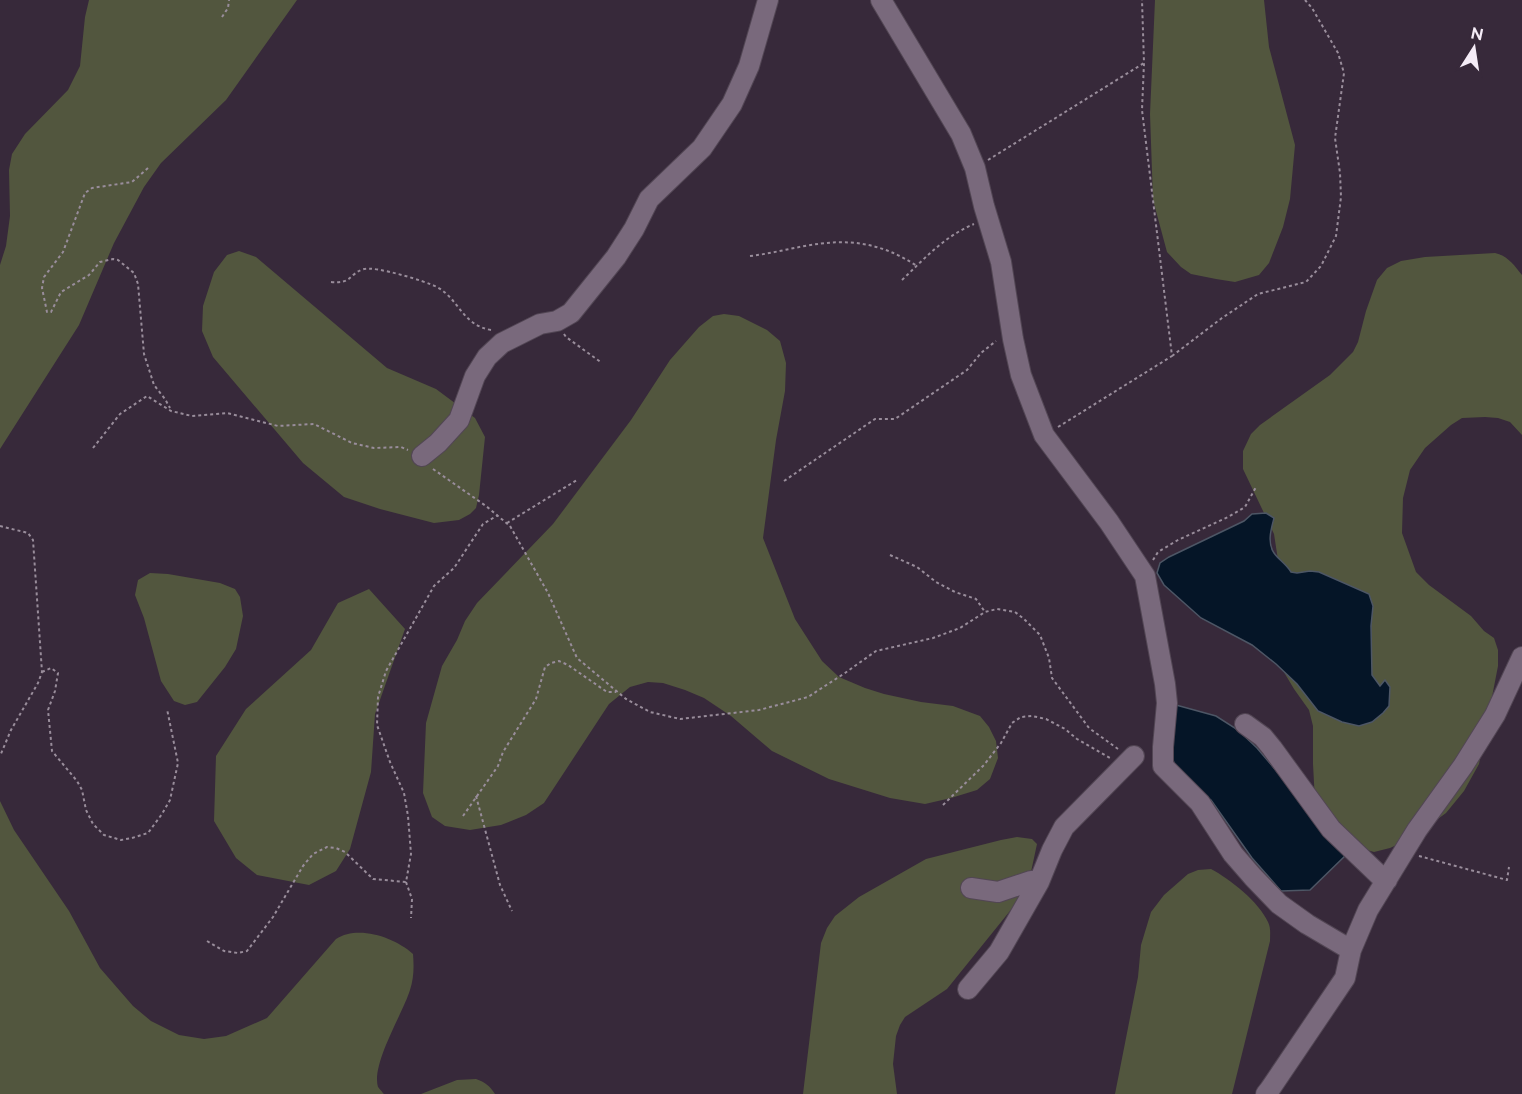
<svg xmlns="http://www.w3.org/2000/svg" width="1522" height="1094" viewBox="0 0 1522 1094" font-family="Raleway,sans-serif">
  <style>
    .green { fill: #52563e }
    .water { fill: #051527; stroke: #4d5665; stroke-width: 1.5 }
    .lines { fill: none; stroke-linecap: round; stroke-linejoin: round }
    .minor-casing { stroke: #524654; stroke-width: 22 }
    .path { stroke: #998d9b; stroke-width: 2; stroke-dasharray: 3 3; stroke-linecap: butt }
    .minor { stroke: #79697c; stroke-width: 20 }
  </style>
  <rect width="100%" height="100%" fill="#37293a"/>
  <path class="green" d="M89,0H297L226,100L161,163L144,187L114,243L79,325L0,449V265L6,246L10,216L9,170L12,154L25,134L68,90L80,66L85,17Z
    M1155,0H1264L1269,47L1295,145L1290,199L1283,227L1269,263L1259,275L1235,282L1216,279L1191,274L1181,267L1167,252L1153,200L1150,114Z
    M239,251L256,257L387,368L436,389L475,418L485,437L479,495L476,508L470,514L459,520L434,523L380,509L344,497L303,463L213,357L202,331L203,306L214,272L227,255Z
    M1495,253C1508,256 1514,265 1522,275V435L1510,422L1498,418L1485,417L1462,418L1451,425L1425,448L1410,470L1403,498L1402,533L1416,572L1429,585L1471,616L1484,631L1494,638L1498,650V666L1479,764L1464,791L1446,813L1412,838L1390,848L1374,852L1360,848L1316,820L1313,764V726L1309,710L1294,689L1269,647L1278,560L1274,534L1243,469V451L1251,434L1260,425L1330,375L1353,352L1358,342L1366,311L1377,280L1387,268L1401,261L1425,257Z
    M724,314L739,316L767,330L780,341L786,363L785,391L776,440L763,538L795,619L822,661L839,677L865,688L884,694L921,702L953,706L980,716L989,727L996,741L998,758L990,779L977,790L951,798L925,804L890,798L829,779L772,751L731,716L704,698L685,690L663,683L648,682L630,687L609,704L544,803L526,815L501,825L470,830L445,826L432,817L423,793L426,723L442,666L457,640L465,621L477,603L553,524L631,420L670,360L699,327L713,316Z
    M150,573L168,574L220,583L235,589L240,597L243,616L236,649L225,667L197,702L185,705L174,701L161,681L144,618L135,595L138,580Z
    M369,589L405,629L375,714L371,772L350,849L336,871L309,885L257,875L236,858L214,821L216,756L246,709L311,650L338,603Z
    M0,801L14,830L69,911L100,968L133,1006L151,1021L179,1035L204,1039L226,1036L267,1018L336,939C358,925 394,937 413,954C414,966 414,978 410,990C403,1013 371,1064 378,1087C379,1088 383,1093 384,1094H0Z
    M1017,837L1032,839L1037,844L1031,872L1022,896L947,989L905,1017L900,1025L896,1036L893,1064L897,1094H803L821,943L827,928L835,916L859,897L926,859L1001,840Z
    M1211,869C1230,879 1259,902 1268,922C1271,928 1270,934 1270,941L1232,1094H1115L1138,977L1141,945L1151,912L1164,895L1188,874L1198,870Z
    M476,1079C485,1082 490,1086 495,1094H421L457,1080Z"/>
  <path class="water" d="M1266,513L1274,518C1271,529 1267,543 1274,553C1279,560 1286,564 1291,572L1297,573L1310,571L1319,572L1369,594L1373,606L1371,626L1372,675L1380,686L1385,680L1390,687L1389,706L1383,713L1372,722L1359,726L1342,722L1318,711L1297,684L1276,664L1252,645L1201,618L1164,585L1157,573L1160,563L1169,557L1244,521L1252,514Z
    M1176,705L1216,716L1238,730L1257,748L1347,854L1310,890L1281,891L1252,858L1211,800L1187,782L1176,770L1170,749Z"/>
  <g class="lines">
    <g class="minor-casing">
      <path id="minor" d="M881,0L961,134L975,168L984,206L1001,262L1013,339L1021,375L1044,435L1109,522L1145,576L1165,684L1167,703L1163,747V766L1200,803L1233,854L1253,877L1279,904L1307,924L1351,950
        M422,456L438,443L459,420L475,376L487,357L502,343L540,324L557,321L571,313L616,257L634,229L649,199L702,148L732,104L749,66L768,0
        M1245,724L1263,737L1272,748L1331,829L1379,875L1387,880
        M971,888L998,892L1031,881L1039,882
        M968,989L999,952L1039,882L1052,850L1064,827L1134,756
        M1266,1094L1270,1089L1345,978L1351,950L1368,910L1417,830L1463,766L1495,715L1522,657"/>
    </g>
    <path class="path" d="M222,17L228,8L229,0
      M988,160L1144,63
      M148,168L132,182L92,188L85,193L63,252L44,277L42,288L47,312H51L61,292L89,275L100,262L113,259L118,260L134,273L138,284L144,354L154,385L165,399L170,408
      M750,256C769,254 787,249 805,246C848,238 880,242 917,266
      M902,280C925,258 945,236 974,224
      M331,282C353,284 348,274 364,269C376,266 425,281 437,287C459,299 462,325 491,330
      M564,334L566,337L602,363
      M1172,356L1222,318L1258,294L1306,282L1321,266L1336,236L1341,197L1340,173L1335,138L1344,73L1338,53L1312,8L1305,0
      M1058,427L1172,356L1142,110L1144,63L1142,0
      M93,448L120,414L147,396L171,411L192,416L227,413L278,426L314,424L352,443L374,448L401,447L408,450
      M433,469L486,506L510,526L548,593L577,658L626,699L650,712L680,719L759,710L808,697L845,673L876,651L933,638L960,628L985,612L997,609L1015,612L1024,619L1040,635L1049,658L1052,678L1089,728L1118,749
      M784,481L875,419H895L967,370L981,353L996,341
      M507,523L577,480
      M0,526L28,533L33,540L42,672L38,683L11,730L0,756
      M890,555L917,567L936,582L955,592L976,599L985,612
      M1153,560L1158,552L1178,540L1228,517L1245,507L1256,487
      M42,672L51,668L58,673L55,691L48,710L52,751L77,781L82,790L86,810L93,824L104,835L121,840L132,838L148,833L162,814L170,800L178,763L167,709
      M476,796L500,885L512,911
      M943,805L984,765L1001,743L1012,723L1021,717L1032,716L1046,719L1065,729L1077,739L1110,758
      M463,816L498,766L503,752L536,699L545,667L551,663L559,661L568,665L607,692H616
      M1419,856L1507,880L1509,867
      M406,882L412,899L411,918
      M207,941L224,951L238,953L247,951L273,917L303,866L313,854L327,847L336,848L345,852L373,879L406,882L411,854L408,816L404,793L390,762L377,725L378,697L386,671L434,586L454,568L483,524L498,515"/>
    <use href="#minor" class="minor"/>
  </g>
  <g transform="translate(1474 48) rotate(12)" stroke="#37293a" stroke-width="4.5" paint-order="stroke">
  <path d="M0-4.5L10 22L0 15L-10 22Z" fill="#f5ecf7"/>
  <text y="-9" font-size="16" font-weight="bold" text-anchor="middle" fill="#f5ecf7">N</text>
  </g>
</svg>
